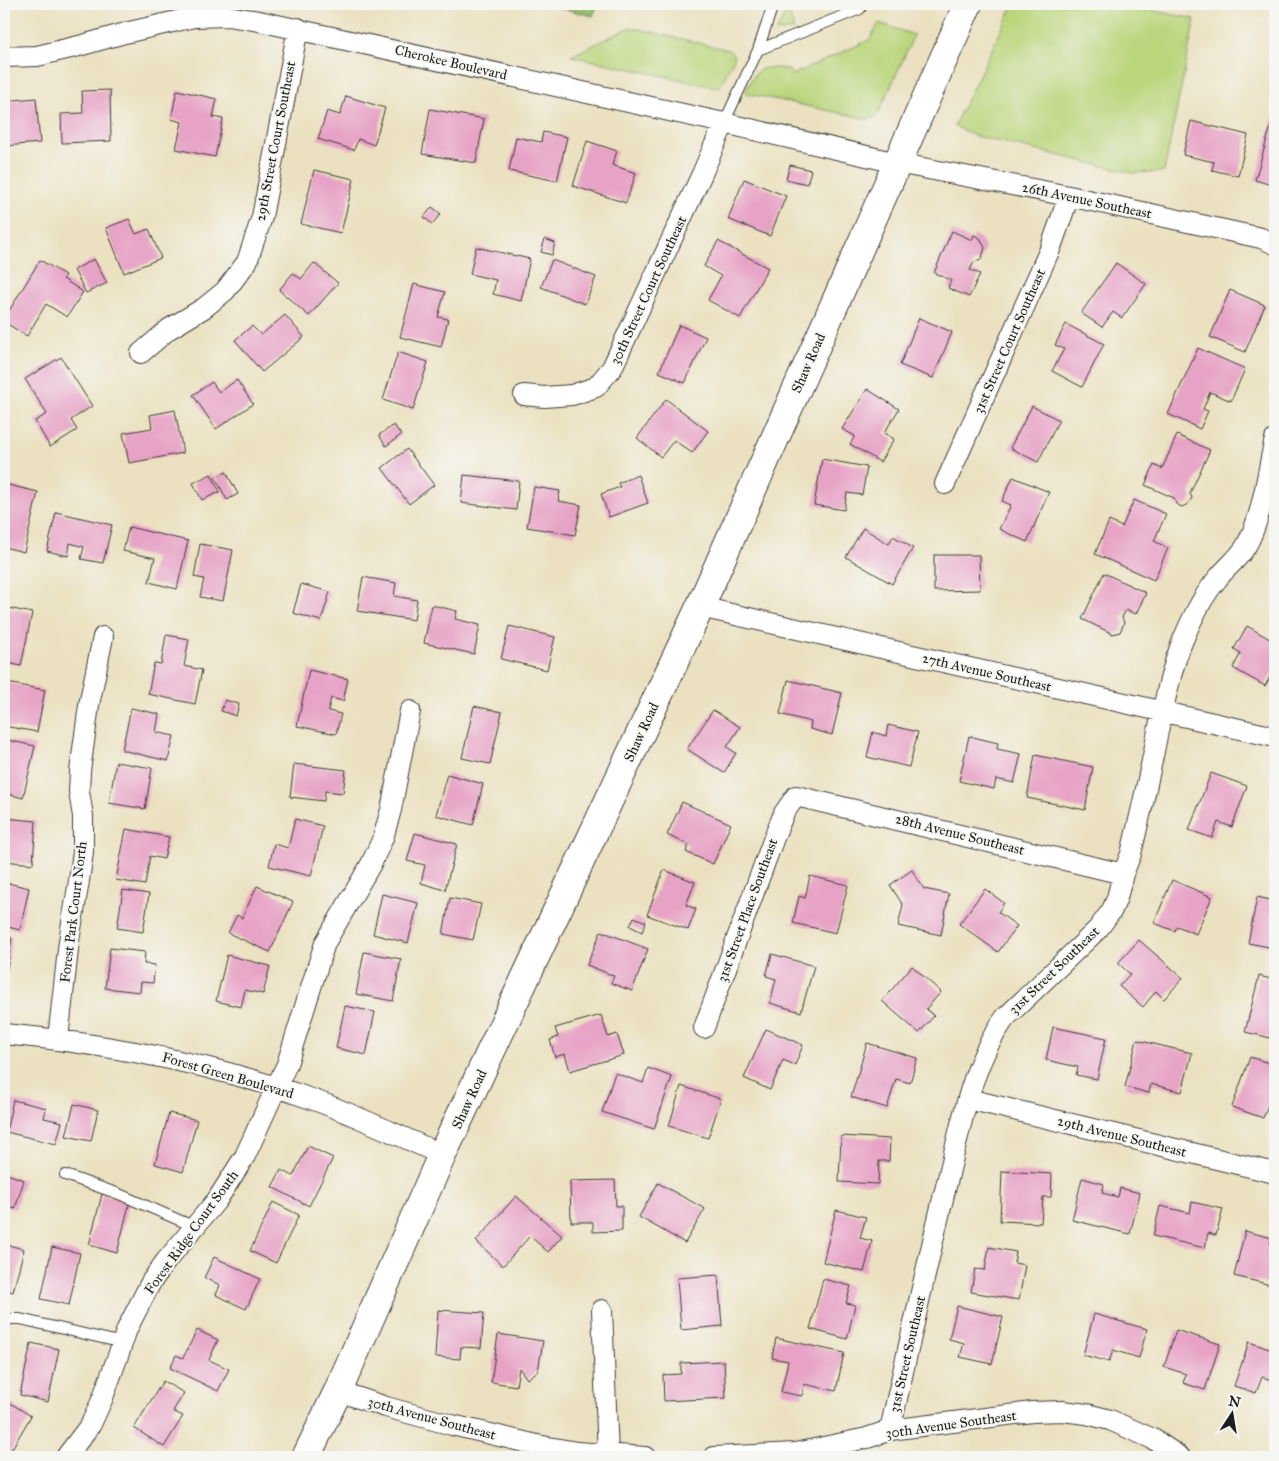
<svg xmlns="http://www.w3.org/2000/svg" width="1279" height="1461" viewBox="0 0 1279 1461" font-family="'IM FELL Great Primer',serif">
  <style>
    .green { fill: #bad67c; stroke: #6b794c }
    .forest { fill: #93b76c; stroke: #586a44 }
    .building { fill: #e7a3c6 }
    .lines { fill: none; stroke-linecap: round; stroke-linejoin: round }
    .service-casing { stroke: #3b3a35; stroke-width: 12 }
    .minor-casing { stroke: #3b3a35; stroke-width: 22 }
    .secondary-casing { stroke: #3b3a35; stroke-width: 30 }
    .service { stroke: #fff; stroke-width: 10 }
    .minor { stroke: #fff; stroke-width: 20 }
    .secondary { stroke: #fff; stroke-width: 28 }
    .labels { text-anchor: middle; stroke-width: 4; stroke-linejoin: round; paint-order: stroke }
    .street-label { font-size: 14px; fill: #1c1c1c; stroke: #f6f6f2 }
  </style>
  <rect width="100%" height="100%" fill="#f6f6f2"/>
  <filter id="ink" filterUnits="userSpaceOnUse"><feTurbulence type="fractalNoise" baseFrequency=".02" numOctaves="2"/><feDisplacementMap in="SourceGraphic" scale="10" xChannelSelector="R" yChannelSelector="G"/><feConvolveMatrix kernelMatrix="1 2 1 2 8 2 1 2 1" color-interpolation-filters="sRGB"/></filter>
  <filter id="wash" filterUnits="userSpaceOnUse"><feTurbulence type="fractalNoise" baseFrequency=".0096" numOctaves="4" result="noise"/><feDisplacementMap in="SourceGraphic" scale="20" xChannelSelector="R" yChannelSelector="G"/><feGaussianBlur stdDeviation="1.12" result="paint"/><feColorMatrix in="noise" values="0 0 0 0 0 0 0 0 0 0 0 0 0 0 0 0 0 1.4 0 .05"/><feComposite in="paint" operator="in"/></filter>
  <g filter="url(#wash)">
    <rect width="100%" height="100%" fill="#ebe1c0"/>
    <path class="green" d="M797,4H807L789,12L794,29L776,32L787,9Z
      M1014,4H1120L1195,19L1164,172L1134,173L975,136L954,126Z
      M879,23L914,35L878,115L875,117L868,119L745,93C756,67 760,66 788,69L792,75L869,40Z
      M630,27L729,50L734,55V59L719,88L571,56Z"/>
    <path class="forest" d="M543,4H598L593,16Z"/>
    <g id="blocks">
      <path class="building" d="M420,4H432V7Z
        M110,90L111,141L62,143L61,114L83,113L82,91Z
        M177,90L217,99L213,117L223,119L215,157L176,149L182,122L171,119Z
        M346,96L385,108L374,145L358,139L354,150L318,139L327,111L340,115Z
        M36,98L40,143L4,146V101Z
        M430,109L484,119L476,163L422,154Z
        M1275,112V186L1255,180Z
        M1191,121L1248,135L1238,176L1212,170L1214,162L1183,155Z
        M543,132L567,137L557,181L509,171L516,137L541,142Z
        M587,141L617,151L612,165L636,173L626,203L573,186Z
        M790,165L811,170L807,184L786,179Z
        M314,170L354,179L341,233L301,224Z
        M744,179L786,196L770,236L728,219Z
        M432,207L441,214L432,224L424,217Z
        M129,219L136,234L149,229L161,258L124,273L106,228Z
        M952,231L972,240L974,235L980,238L985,248L981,260L974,262L970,270L980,274L969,297L948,288L951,280L934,273Z
        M545,239L555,243L552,255L541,252Z
        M718,241L768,268L740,318L708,300L721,276L704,266Z
        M476,247L530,259L521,301L493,294L496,280L470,274Z
        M94,259L107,283L86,293L74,270Z
        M40,260L65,275L63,279L83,292L67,317L46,304L27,336L4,322V319Z
        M552,260L596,277L585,304L541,287Z
        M314,263L338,283L309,316L279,290L293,273L301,279Z
        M1116,263L1146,284L1122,318L1113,312L1102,327L1081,313Z
        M414,284L445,292L438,317L448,319L441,347L400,337Z
        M1230,290L1265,305L1245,352L1210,337Z
        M285,315L304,337L262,372L235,340L252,326L261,335Z
        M919,318L952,332L933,378L900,365Z
        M1066,324L1104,344L1082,387L1052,371L1064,349L1055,345Z
        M679,325L706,337L685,383L659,372Z
        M1198,348L1245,369L1231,401L1210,392L1203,409L1208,411L1200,429L1168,414Z
        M398,352L428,362L413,410L383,400Z
        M61,357L92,406L71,420L77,430L50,447L35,421L47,414L25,379Z
        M237,380L253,404L216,429L193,395L212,382L219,392Z
        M867,389L899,409L884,433L894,439L880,462L850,444L855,436L842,429Z
        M666,399L708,431L692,453L674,440L661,457L637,438Z
        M1032,406L1059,420L1038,462L1010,448Z
        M175,410L183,453L129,463L123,433L152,428L150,415Z
        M394,425L401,435L386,446L379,435Z
        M1177,435L1210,450L1190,493L1192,498L1188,504L1182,507L1176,504L1174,498L1145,485L1154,465L1162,469Z
        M407,449L434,485L409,504L382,468Z
        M822,459L867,467L862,495L847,493L844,510L814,505Z
        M226,472L238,494L227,500L215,477Z
        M211,474L220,492L202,500L193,483Z
        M464,475L519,481L516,510L461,503Z
        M638,475L648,503L609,517L601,494L620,487L618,483Z
        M1013,477L1049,492L1027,542L999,529L1011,505L1002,501Z
        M4,484L38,492L24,552L4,547Z
        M534,487L560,491L558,501L581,505L575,535L527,527Z
        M1134,500L1166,514L1154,541L1168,548L1154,580L1095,554L1109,521L1122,527Z
        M56,512L112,525L103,563L81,559L84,547L70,543L68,556L47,551Z
        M129,527L188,541L177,589L149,582L155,558L123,551Z
        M863,528L889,544L893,536L913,548L892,584L846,557Z
        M200,544L233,550L223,601L200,597L204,579L194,577Z
        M934,555H979L980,590L934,591Z
        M1104,573L1146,593L1136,614L1126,610L1122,617L1124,623L1120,632L1113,634L1082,619Z
        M363,577L396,583L394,596L417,600L414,620L357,611Z
        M301,584L330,592L321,621L293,613Z
        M432,605L457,611L455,619L480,625L474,654L424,643Z
        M4,607L32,613L21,666L4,662Z
        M509,626L555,637L547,670L501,659Z
        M1247,626L1275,642V668L1265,686L1233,668L1241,653L1234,649Z
        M166,635L189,639L184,666L202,670L195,704L148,694L154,663L161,664Z
        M309,670L348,679L343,701L331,698L328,711L341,714L336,734L297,726Z
        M788,680L842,693L832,735L810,729L811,722L780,714Z
        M7,683L45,690L37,732L4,726V702Z
        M225,700L239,704L236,716L221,711Z
        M474,706L502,712L490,764L462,758Z
        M131,708L159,714L156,732L174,736L168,761L122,750Z
        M713,710L740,727L727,747L736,753L724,773L687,749Z
        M888,725L918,732L909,767L867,757L873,732L886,736Z
        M969,736L998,743L997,749L1021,754L1014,783L996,779L994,789L959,781Z
        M7,740L35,746L23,798L4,793V753Z
        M1035,755L1093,767L1085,810L1027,798Z
        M116,762L152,768L145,809L109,803Z
        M294,764L346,770L343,793L325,791L324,801L290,797Z
        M1211,773L1247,786L1232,827L1218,822L1212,838L1189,830Z
        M447,774L483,784L473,825L436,815Z
        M682,802L731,824L713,864L686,852L689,845L667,835Z
        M5,818L36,821L33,864L4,861Z
        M295,819L323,826L311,876L269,866L274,844L288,848Z
        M126,829L169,837L164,859L150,856L145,885L116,880Z
        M415,833L457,844L445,890L421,883L425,865L407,861Z
        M664,870L695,882L686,905L696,909L688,930L647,915Z
        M912,870L924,889L949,894L941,935L898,926L903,905L890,885Z
        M810,876L848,885L836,933L793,923L799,896L805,898Z
        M1172,880L1212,897L1196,934L1177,926L1175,931L1154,923Z
        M4,882L29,888L20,930L4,926Z
        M257,886L293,902L270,952L228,933L237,915L242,918Z
        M985,889L1004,903L998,912L1017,926L998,952L959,924Z
        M123,890L149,894L143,932L117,928Z
        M382,894L418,903L408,943L373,934Z
        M1257,897L1275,901V948L1248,943Z
        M450,898L481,904L473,940L443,934Z
        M634,917L646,922L642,932L630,926Z
        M601,931L648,949L632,991L611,983L614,976L587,965Z
        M4,936L12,938L5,982H4Z
        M1139,940L1183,978L1164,999L1156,991L1143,1007L1119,986L1130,974L1118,963Z
        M110,948L145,952L144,964L155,965L153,983L141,982L140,992L105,988Z
        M364,952L401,959L393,1001L356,994Z
        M772,954L814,966L801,1012L770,1003L776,979L766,976Z
        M227,955L270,966L263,994L245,990L241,1007L216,1001Z
        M912,966L941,992L926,1009L934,1016L919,1033L882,1001Z
        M1259,976L1275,980V1039L1245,1032Z
        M345,1006L375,1012L366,1055L336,1048Z
        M601,1015L608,1037L617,1034L624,1055L570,1071L565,1054L555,1057L550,1040L558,1037L555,1028Z
        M1053,1027L1106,1038L1097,1079L1076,1075L1078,1067L1046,1060Z
        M766,1029L803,1045L795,1065L783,1060L770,1090L744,1078Z
        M1137,1040L1192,1053L1182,1092L1151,1084L1149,1093L1125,1087Z
        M867,1043L917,1058L910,1083L896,1079L887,1108L851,1097Z
        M1250,1057L1275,1065V1091L1274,1090L1263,1118L1232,1107Z
        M648,1068L672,1077L654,1129L602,1112L615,1073L643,1083Z
        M681,1086L721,1099L708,1138L669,1126Z
        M13,1100L46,1108L44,1118L62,1122L56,1144L6,1132Z
        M74,1104L98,1110L91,1141L66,1136Z
        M169,1113L197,1120L183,1172L155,1164Z
        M841,1136L890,1139L889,1161H879L878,1184L839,1182Z
        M308,1146L333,1158L309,1206L272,1187L281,1170L293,1176Z
        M1002,1171L1052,1174L1051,1197H1043L1041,1223L1000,1221Z
        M4,1173L24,1180L15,1209L4,1206Z
        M1082,1178L1104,1184L1102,1193L1118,1197L1120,1188L1140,1193L1130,1234L1072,1220Z
        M615,1180L616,1206H622V1231L593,1232V1222H571L570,1181Z
        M658,1183L705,1209L685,1243L639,1217Z
        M102,1194L130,1201L117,1253L89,1245Z
        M516,1196L562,1236L548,1252L530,1236L503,1266L476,1241Z
        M273,1202L299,1215L276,1263L250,1251Z
        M1192,1202L1223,1209L1216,1235L1208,1233L1205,1248L1153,1236L1160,1206L1190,1213Z
        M836,1210L866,1217L860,1238L872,1241L864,1272L823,1262Z
        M1245,1231L1272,1238L1270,1243L1275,1244V1286L1234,1276Z
        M4,1244L24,1249L13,1292L4,1289Z
        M52,1247L80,1253L69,1305L41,1299Z
        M989,1247L1016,1252L1014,1263L1025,1265L1019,1300L971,1292L975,1269L985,1270Z
        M214,1257L260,1279L246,1309L216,1295L220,1285L204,1278Z
        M718,1275L722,1326L681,1330L677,1278Z
        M823,1279L851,1286L846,1303L855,1305L847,1339L810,1329Z
        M957,1306L1003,1317L992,1364L960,1357L964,1343L949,1339Z
        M438,1310L484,1313L481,1348L461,1347L460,1359L435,1357Z
        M1094,1314L1147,1329L1139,1358L1113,1350L1109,1362L1083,1355Z
        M197,1330L218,1340L209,1360L229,1369L218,1391L170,1368L176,1355L183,1358Z
        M1176,1330L1220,1344L1205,1390L1183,1383L1186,1374L1164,1367Z
        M498,1334L543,1341L538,1371L527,1379L519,1368L516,1386L491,1382Z
        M776,1338L844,1353L836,1391L804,1384L802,1396L781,1392L788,1361L772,1358Z
        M1249,1342L1275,1351V1381L1262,1377L1256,1393L1234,1386Z
        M31,1343L59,1349L48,1402L20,1395Z
        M724,1361L726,1398L664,1401L663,1375L681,1374V1363Z
        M163,1381L184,1393L173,1411L183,1416L164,1447L134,1428Z
        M4,1399L31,1416L7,1457H4Z"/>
    </g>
  </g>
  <g filter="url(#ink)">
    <use href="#blocks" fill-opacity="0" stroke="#3b3a35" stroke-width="1"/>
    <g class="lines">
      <g class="service-casing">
        <path id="service" d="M758,50L772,8L770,4
          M724,123L758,50L860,9L863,4
          M65,1175L119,1194L195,1227
          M4,1321L12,1319H20L123,1343"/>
      </g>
      <g class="minor-casing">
        <path id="minor" d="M4,57L37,56L79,46L125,33L194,17L228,16L259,21L724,123L897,163L1069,196L1261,238L1275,244
          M141,353L169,329L204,308L225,291L247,262L262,217L298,28
          M524,395L544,397L572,395L596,387L612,368L702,174L724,123
          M945,484L1051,247L1069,196
          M700,607L1275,737
          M704,1028L775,835L784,813L796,796L1123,874
          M4,1034C110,1044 216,1064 317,1101C360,1117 401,1136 442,1155
          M58,1039L69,941L79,881L83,852V816L79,792L80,771L89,705L103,637
          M968,1099L1275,1173
          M602,1310L608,1455
          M338,1391L386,1407L452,1425L537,1445L577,1452L645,1457
          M890,1430C909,1345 928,1259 949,1174C962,1121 972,1063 1005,1018L1098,929L1112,910L1117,898L1123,874L1131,854C1141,813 1150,772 1158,731C1165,701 1171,669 1183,640C1192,618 1203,595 1219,577C1228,566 1239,558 1246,546C1263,516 1267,473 1275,439
          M66,1457L91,1424L102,1400L119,1353L127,1329L151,1282L166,1261L217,1200L245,1156L287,1064L325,943L371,864L383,838L391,810L410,711
          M714,1457L795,1453L867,1438L890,1430L1032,1412L1062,1411L1087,1414L1110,1420L1153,1439L1180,1457"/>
      </g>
      <g class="secondary-casing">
        <path id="secondary" d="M306,1457L338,1391L442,1155L700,607L968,4"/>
      </g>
      <use href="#service" class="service"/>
      <use href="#minor" class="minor"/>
      <use href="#secondary" class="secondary"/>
    </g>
  </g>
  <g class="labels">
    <g class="street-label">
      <text transform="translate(451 62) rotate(13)" y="5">Cherokee Boulevard</text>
      <text transform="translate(275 141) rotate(-79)" y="5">29th Street Court Southeast</text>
      <text transform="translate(1087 200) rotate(12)" y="5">26th Avenue Southeast</text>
      <text transform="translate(648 290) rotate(-65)" y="5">30th Street Court Southeast</text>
      <text transform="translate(1009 341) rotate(-66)" y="5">31st Street Court Southeast</text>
      <text transform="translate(808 363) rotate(-66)" y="5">Shaw Road</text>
      <text transform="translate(987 672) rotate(13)" y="5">27th Avenue Southeast</text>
      <text transform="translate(641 732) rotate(-65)" y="5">Shaw Road</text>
      <text transform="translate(960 834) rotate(14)" y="5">28th Avenue Southeast</text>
      <text transform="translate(747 910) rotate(-70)" y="5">31st Street Place Southeast</text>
      <text transform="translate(73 912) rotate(-83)" y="5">Forest Park Court North</text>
      <text transform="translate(1054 970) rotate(-44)" y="5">31st Street Southeast</text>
      <text transform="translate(228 1075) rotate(16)" y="5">Forest Green Boulevard</text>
      <text transform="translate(469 1099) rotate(-65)" y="5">Shaw Road</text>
      <text transform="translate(1122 1136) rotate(14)" y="5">29th Avenue Southeast</text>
      <text transform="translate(191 1232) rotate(-54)" y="5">Forest Ridge Court South</text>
      <text transform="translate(907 1354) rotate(-77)" y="5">31st Street Southeast</text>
      <text transform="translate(432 1418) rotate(15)" y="5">30th Avenue Southeast</text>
      <text transform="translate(951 1424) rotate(-8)" y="5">30th Avenue Southeast</text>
    </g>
  </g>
  <rect width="1279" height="1461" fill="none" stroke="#f6f6f2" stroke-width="20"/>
  <g transform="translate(1232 1414) rotate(12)" stroke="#f6f6f2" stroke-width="4" paint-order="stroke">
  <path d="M0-4L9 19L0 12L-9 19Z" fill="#1c1c1c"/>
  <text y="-8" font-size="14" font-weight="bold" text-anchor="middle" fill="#1c1c1c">N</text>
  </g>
</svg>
